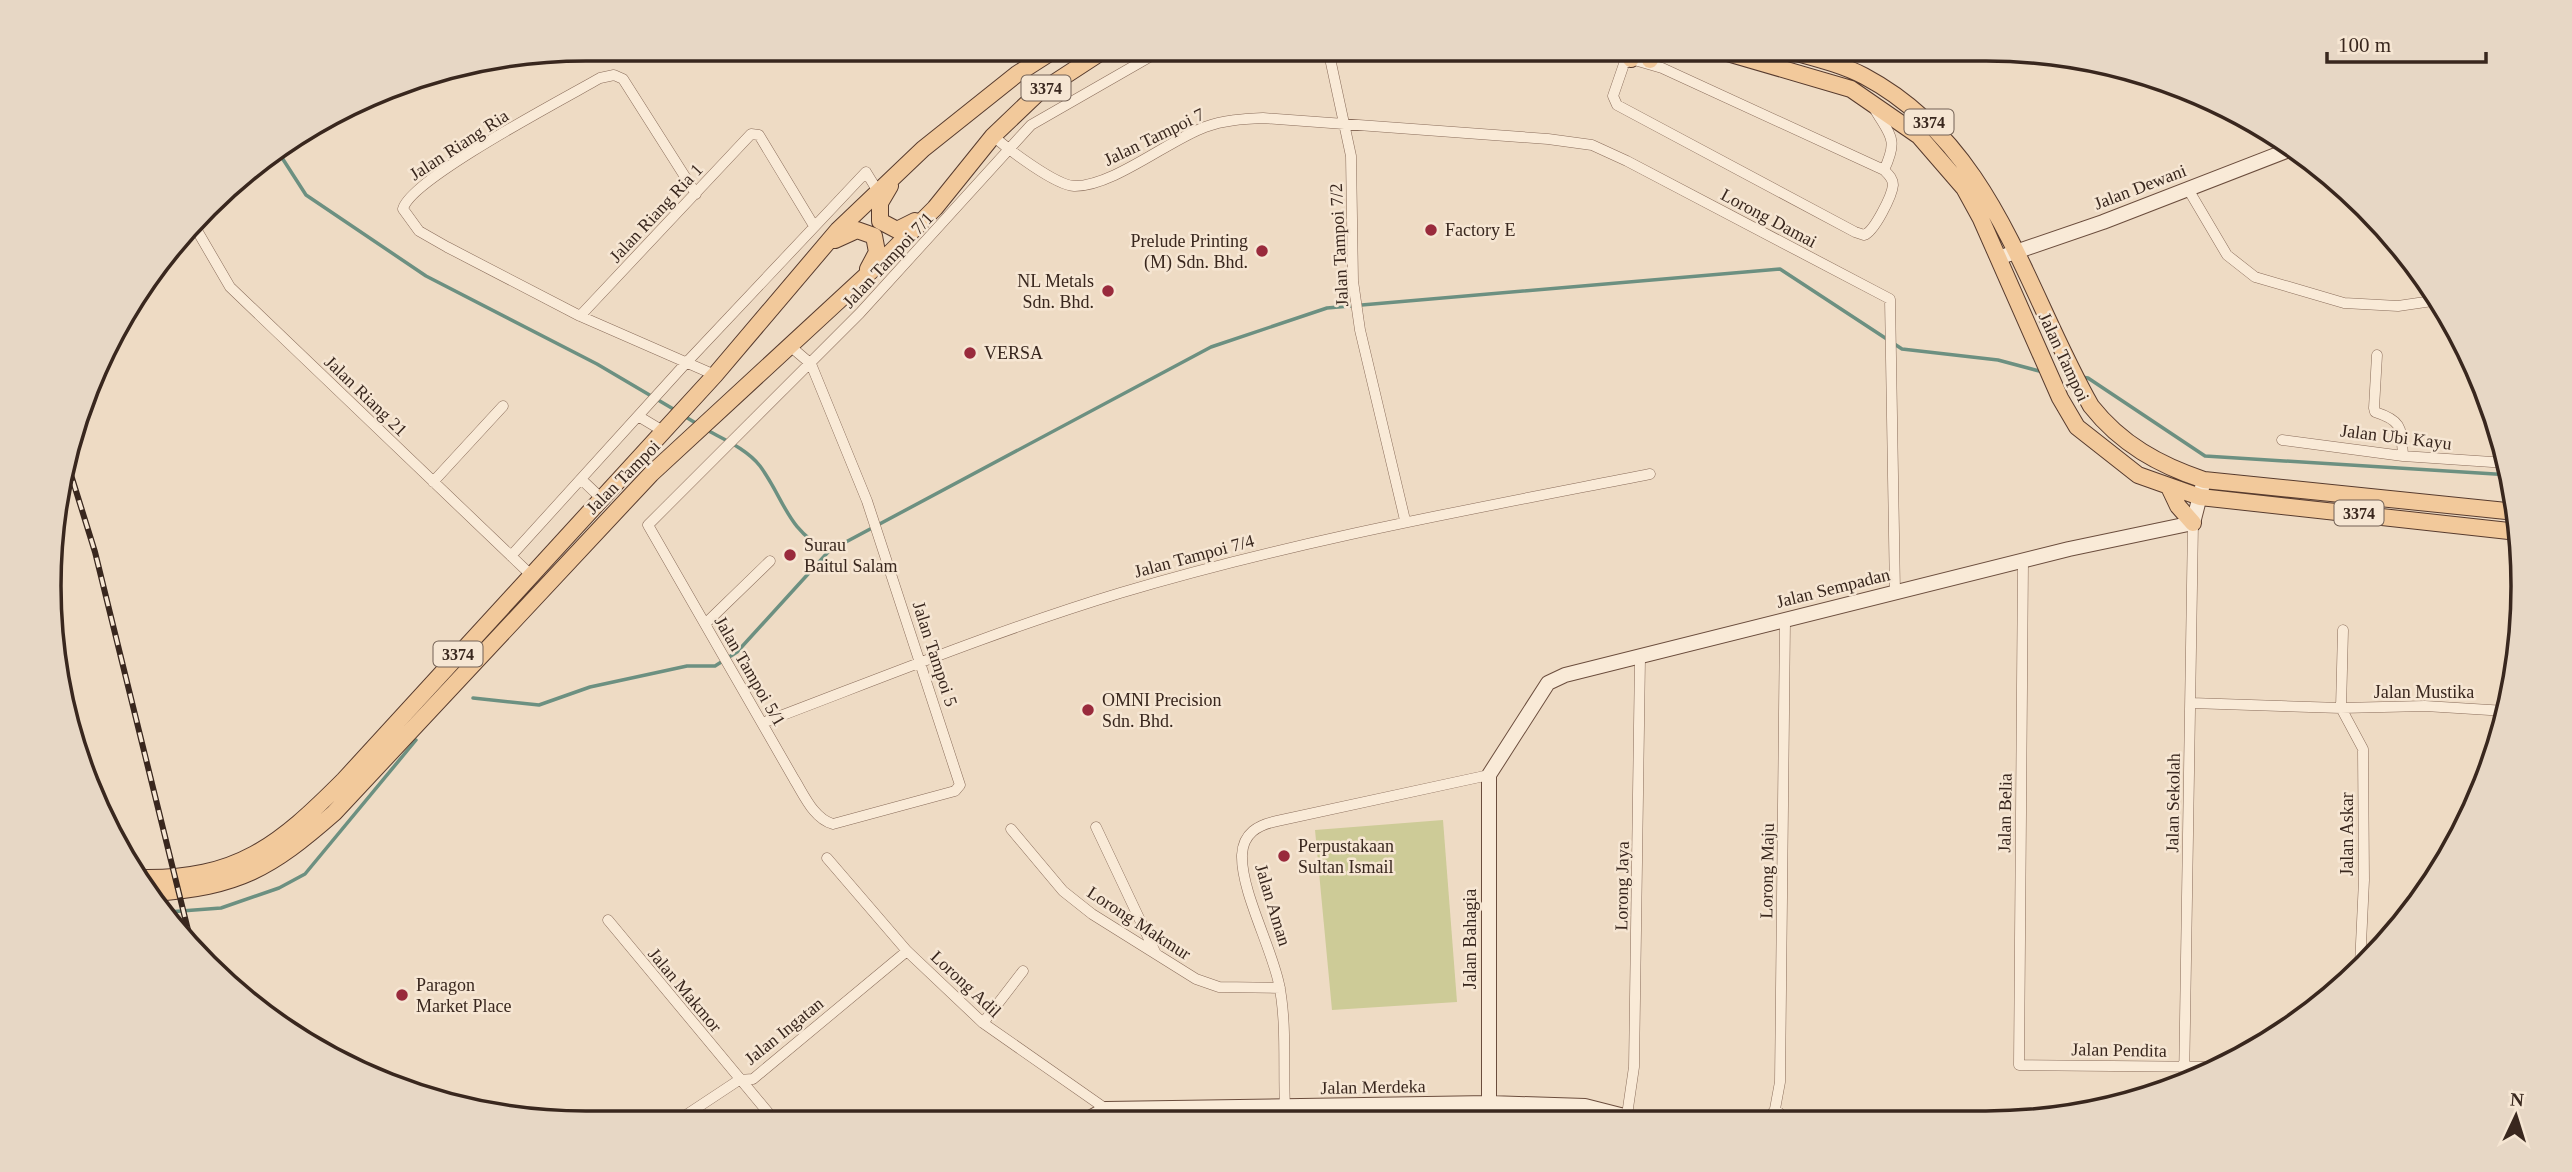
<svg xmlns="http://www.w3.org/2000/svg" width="2572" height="1172" viewBox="0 0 2572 1172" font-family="'Times New Roman',serif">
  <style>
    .green { fill: #cdcb97 }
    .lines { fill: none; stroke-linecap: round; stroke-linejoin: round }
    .stream { stroke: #6c9081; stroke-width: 3.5 }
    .street-casing { stroke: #896c5a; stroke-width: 11 }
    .secondary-casing { stroke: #6b4d3d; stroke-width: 16 }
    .primary-casing { stroke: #573b2e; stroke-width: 18 }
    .street { stroke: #f9ead7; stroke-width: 10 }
    .secondary { stroke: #f9ead7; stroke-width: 14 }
    .primary { stroke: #f2c99b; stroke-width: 16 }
    .rail-casing { stroke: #39271e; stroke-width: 6 }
    .rail { stroke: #f6e6d3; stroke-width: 3.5; stroke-dasharray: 10; stroke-linecap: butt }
    .poi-dot { fill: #992a3c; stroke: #f6e6d3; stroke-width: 2.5 }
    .labels { text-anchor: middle; stroke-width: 5; stroke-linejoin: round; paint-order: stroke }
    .shield { fill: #f6e6d3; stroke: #726054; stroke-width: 2 }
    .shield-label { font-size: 16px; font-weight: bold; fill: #39271e }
    .street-label { font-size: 18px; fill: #39271e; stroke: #f6e6d3 }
    .poi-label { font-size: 18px; fill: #39271e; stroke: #f6e6d3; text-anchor: start }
    .rim { fill: none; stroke: #39271e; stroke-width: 3.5 }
  </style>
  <rect width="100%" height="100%" fill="#eedbc4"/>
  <path class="green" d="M1443,820L1457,1002L1332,1010L1315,830Z"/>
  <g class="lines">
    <path class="stream" d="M277,150L306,195L426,276L597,364L675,410
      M2082,377L2088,378L2205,456L2511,475
      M684,416L699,425
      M705,429C723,439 747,449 760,466C785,500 786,529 828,551
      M473,698L539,705L590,687L687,666H715L737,652L829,551L1211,347L1327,308L1780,269L1902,349L1998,360L2043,372
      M168,912L221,908L279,888L305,874L416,740"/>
    <g class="street-casing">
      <path id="street" d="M1328,49L1351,156L1353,281L1360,330L1405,520
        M1631,59L1662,68L1884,170C1888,174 1893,178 1893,185C1892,196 1874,232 1864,235L1855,232L1617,105L1613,96L1624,64Z
        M1874,108C1890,136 1899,138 1884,170
        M993,136C1008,149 1055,185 1074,186C1112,187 1169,140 1205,127C1224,120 1243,119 1263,118L1548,139L1592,145L1627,161L1890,299L1895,593
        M2188,189L2227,255L2255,277L2344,303L2398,306L2439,300
        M696,194L623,79L614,75L600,78C567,97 410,179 403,209L419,231L447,247L580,316L715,375
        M195,227L230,287L531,575
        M580,316L751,134L759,135L814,226
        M790,346L811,364L867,501L960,785L955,791L833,824C814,819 804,795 794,779L648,525L860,313L1031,125L1160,51L1173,49
        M2377,355L2374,408L2375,412C2403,421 2401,428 2403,456
        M638,416L663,431
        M2282,440L2403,456L2507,463
        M581,479L601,498
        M433,482L503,406
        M511,556L686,363L866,172L877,190
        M2023,561L2019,1065L2218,1067
        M705,624L770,561
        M2343,630L2341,708L2363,749L2364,880L2360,965
        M2191,703L2341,708L2425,706L2506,711
        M762,723C881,678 998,630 1120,593C1294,541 1472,509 1650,474
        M1096,827L1156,954
        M1011,829L1063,891L1092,914L1196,979L1219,987L1280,988
        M827,858L907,951L983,1023L1106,1109
        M608,920L776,1122
        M983,1023L1023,971
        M2184,1084L2193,523
        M1413,1106V1120
        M1285,1108C1283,1068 1287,1023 1279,984C1271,946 1241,891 1242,855C1243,833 1258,825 1277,821L1489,775
        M1775,1109L1786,1119
        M1627,1115L1634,1067L1640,658
        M1769,1119L1775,1109L1780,1082L1785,621
        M674,1123L739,1080L753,1079L907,951"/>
    </g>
    <g class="secondary-casing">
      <path id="secondary" d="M1998,258L2103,222L2294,148
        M1489,1103V775L1548,683L1565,675L2069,549L2193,523L2204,480
        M1084,1121L1106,1109L1489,1103L1585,1106L1640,1120"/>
    </g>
    <g class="primary-casing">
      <path id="primary" d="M1714,49L1851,89L1919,136L1964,188L1981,219L2060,398L2077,427L2138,475L2200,497L2518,532
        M1783,49C1810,57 1839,63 1864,76C1994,145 2024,288 2091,406C2121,444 2159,465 2204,480L2516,512
        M1631,59L1633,49
        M1650,60L1652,49
        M890,186L880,203V221L897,230L915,221
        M835,240L857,230L874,236L877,252L868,269
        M2169,487L2178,506L2193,523
        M140,878C238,880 279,845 344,780L715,375L838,230L923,149L1017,74L1056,49
        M152,893C239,887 270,869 334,813L651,474L885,258L935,208L993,136L1037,94L1106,49"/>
    </g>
    <use href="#street" class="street"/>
    <use href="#secondary" class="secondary"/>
    <use href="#primary" class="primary"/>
    <g class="rail-casing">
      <path id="rail" d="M67,462L95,552L190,938"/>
    </g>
    <use href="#rail" class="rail"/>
  </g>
  <g class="poi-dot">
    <circle cx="1431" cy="230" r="7"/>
    <circle cx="1262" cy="251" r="7"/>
    <circle cx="1108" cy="291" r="7"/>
    <circle cx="970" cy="353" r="7"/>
    <circle cx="790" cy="555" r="7"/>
    <circle cx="1088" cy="710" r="7"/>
    <circle cx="1284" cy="856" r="7"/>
    <circle cx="402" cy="995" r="7"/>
  </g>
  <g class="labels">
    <g class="shield">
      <rect x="1021.5" y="75.5" width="49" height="25" rx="5"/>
      <rect x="1904.5" y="109.5" width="49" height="25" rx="5"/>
      <rect x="2334.5" y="500.5" width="49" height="25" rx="5"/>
      <rect x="433.5" y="641.5" width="49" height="25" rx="5"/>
    </g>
    <g class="shield-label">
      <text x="1046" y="94">3374</text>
      <text x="1929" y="128">3374</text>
      <text x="2359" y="519">3374</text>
      <text x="458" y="660">3374</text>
    </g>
    <g class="street-label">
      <text transform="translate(1154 137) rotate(-26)" y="6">Jalan Tampoi 7</text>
      <text transform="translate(459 145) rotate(-33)" y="6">Jalan Riang Ria</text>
      <text transform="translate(2140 187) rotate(-21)" y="6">Jalan Dewani</text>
      <text transform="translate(656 213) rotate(-47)" y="6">Jalan Riang Ria 1</text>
      <text transform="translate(1769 218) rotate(28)" y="6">Lorong Damai</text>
      <text transform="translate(1339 245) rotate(-93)" y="6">Jalan Tampoi 7/2</text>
      <text transform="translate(888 260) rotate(-47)" y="6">Jalan Tampoi 7/1</text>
      <text transform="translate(2064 357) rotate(65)" y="6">Jalan Tampoi</text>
      <text transform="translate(366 396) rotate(44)" y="6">Jalan Riang 21</text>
      <text transform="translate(2396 437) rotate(7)" y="6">Jalan Ubi Kayu</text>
      <text transform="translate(623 477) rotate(-45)" y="6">Jalan Tampoi</text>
      <text transform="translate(1194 556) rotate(-15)" y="6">Jalan Tampoi 7/4</text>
      <text transform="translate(1833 588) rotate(-14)" y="6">Jalan Sempadan</text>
      <text transform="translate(935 654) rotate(72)" y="6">Jalan Tampoi 5</text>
      <text transform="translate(750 671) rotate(60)" y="6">Jalan Tampoi 5/1</text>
      <text x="2424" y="698">Jalan Mustika</text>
      <text transform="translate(2173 803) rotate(-89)" y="6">Jalan Sekolah</text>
      <text transform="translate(2005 813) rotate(-89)" y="6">Jalan Belia</text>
      <text transform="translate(2347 834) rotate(-90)" y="6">Jalan Askar</text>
      <text transform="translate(1767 871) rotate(-89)" y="6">Lorong Maju</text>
      <text transform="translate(1622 886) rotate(-89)" y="6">Lorong Jaya</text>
      <text transform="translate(1273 905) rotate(73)" y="6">Jalan Aman</text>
      <text transform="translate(1139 923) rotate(33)" y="6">Lorong Makmur</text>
      <text transform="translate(1470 939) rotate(-90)" y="6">Jalan Bahagia</text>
      <text transform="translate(966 984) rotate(43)" y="6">Lorong Adil</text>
      <text transform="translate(685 990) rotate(50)" y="6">Jalan Makmor</text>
      <text transform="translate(784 1031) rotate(-39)" y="6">Jalan Ingatan</text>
      <text transform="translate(2119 1050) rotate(1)" y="6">Jalan Pendita</text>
      <text transform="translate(1373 1087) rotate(-1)" y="6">Jalan Merdeka</text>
    </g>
    <g class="poi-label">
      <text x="1445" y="236">Factory E</text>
      <text x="1248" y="247" text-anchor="end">Prelude Printing<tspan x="1248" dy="21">(M) Sdn. Bhd.</tspan></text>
      <text x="1094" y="287" text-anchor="end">NL Metals<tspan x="1094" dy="21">Sdn. Bhd.</tspan></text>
      <text x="984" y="359">VERSA</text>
      <text x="804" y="551">Surau<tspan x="804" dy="21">Baitul Salam</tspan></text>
      <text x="1102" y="706">OMNI Precision<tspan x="1102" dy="21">Sdn. Bhd.</tspan></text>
      <text x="1298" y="852">Perpustakaan<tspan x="1298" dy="21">Sultan Ismail</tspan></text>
      <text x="416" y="991">Paragon<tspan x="416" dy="21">Market Place</tspan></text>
    </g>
  </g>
  <path d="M0 0H2572V1172H0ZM586 61H1986A525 525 0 0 1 2511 586V586A525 525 0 0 1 1986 1111H586A525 525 0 0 1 61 586V586A525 525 0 0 1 586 61Z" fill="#e7d7c5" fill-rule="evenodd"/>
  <path class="rim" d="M586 61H1986A525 525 0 0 1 2511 586V586A525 525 0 0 1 1986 1111H586A525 525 0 0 1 61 586V586A525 525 0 0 1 586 61Z"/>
  <g transform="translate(2516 1116) rotate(4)" stroke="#f6e6d3" stroke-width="5" paint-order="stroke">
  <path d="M0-5L12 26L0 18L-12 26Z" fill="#39271e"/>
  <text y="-10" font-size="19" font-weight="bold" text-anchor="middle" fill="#39271e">N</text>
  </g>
  <path d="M2327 52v10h159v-10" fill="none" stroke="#39271e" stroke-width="3.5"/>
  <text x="2338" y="52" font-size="21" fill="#39271e" stroke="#f6e6d3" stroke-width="5" paint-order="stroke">100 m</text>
</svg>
